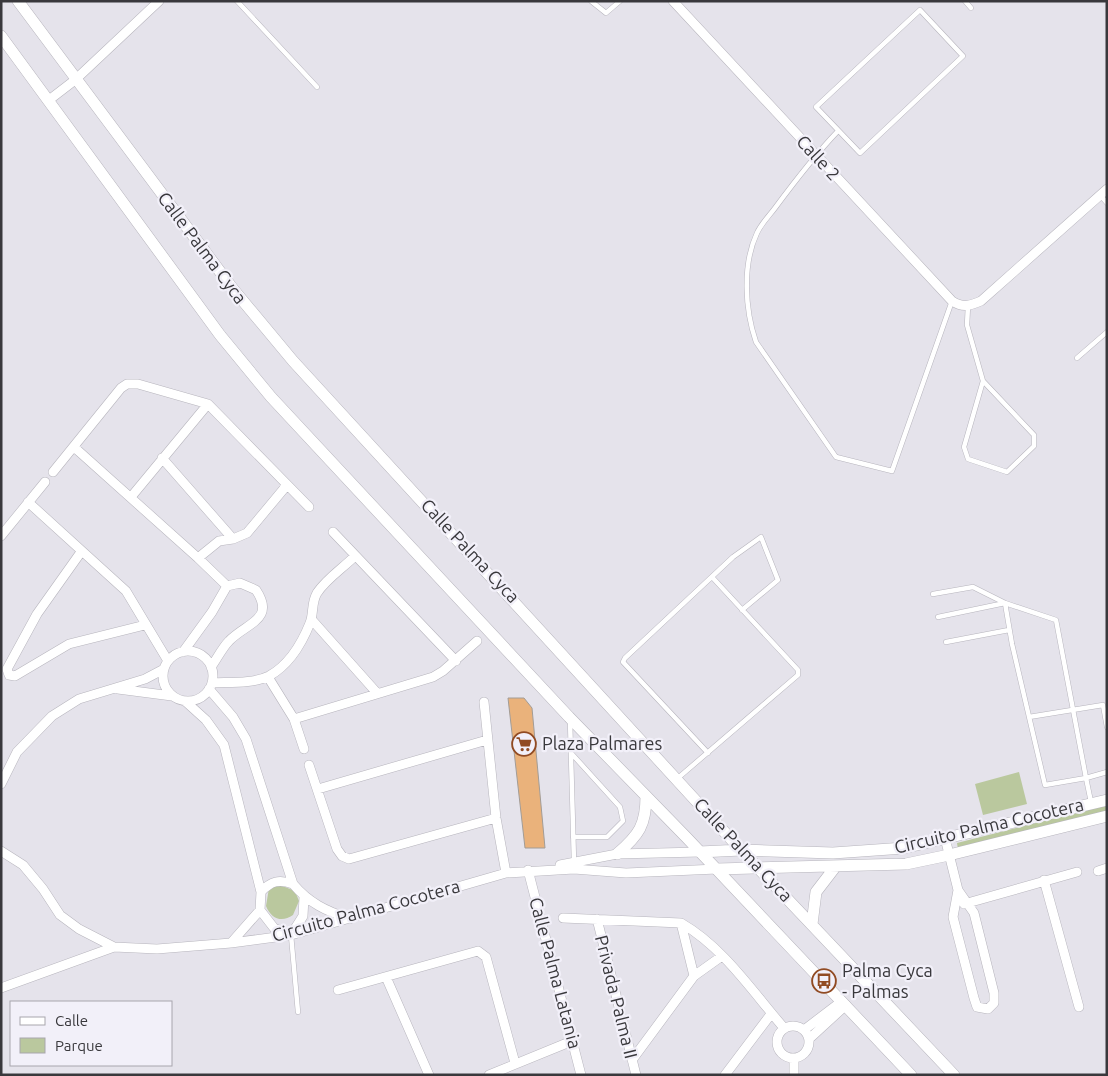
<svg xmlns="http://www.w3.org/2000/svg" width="1108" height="1076" viewBox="0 0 1108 1076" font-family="Ubuntu,sans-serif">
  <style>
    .green { fill: #bac89e }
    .building { fill: #eab27b; stroke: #a29c96 }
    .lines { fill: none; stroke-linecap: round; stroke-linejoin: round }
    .service-casing { stroke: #b7b5bd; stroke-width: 5.5 }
    .minor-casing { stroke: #b7b5bd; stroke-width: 10 }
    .tertiary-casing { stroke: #b7b5bd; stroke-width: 12 }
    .service { stroke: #fff; stroke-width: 4.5 }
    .minor { stroke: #fff; stroke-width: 9 }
    .tertiary { stroke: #fff; stroke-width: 11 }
    .labels { text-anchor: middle; stroke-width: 4.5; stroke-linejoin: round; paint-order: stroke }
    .street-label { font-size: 18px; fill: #39383c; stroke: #f2f0f9 }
    .poi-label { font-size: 18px; fill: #39383c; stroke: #f2f0f9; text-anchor: start }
  </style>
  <rect width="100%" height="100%" fill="#e5e3eb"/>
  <path class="green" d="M1019,772L1027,804L983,815L975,784Z
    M1107,805V811L958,849L957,843Z
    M280,885L295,891L299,901L293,915C282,923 271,919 266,906L269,888Z"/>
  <path class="building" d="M508,698H524L532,708L545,848H525Z"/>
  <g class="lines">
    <g class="service-casing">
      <path id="service" d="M237,1L317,87
        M591,1L606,13L620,1
        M965,1L971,8
        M920,10L963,56L860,153L816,107Z
        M838,131C815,155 795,181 775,208C769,216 761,224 757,233C742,265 745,310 756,342L836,457L892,471L952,301
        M1100,195L1107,203
        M968,306L967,325L983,381L1034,435V446L1007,472L968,459L964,447L983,381
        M1077,358L1107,332
        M933,594L973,587L1005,603L938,617
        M1005,603L1056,620L1086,778L1045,785L1012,644Z
        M946,642L1009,630
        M1029,717L1103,705L1107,727
        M570,720L574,862
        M571,753L620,807L623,821L607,837H573
        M708,753L623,662L625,658L733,557L761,537L778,580L742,610
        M678,778L798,675V670L712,577
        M1091,802L1086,778L1107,772
        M291,935L298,1012"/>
    </g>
    <g class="minor-casing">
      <path id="minor" d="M673,1L952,301C963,308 969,306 981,301L1107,189
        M49,100L75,80L159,1
        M74,447L198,558L227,586
        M162,458L233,539
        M53,472L121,388L127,384H138L208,404L309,507
        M131,497L208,404
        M28,502L126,591L168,661
        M333,532L456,661
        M1,536L45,482
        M81,552L37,614L7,669L9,675L15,676L69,644L145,625
        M198,558L219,541L233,539L247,533L287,485
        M312,620L377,693
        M163 676a25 25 0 1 1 50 0a25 25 0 1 1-50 0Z
        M183,652L212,612L227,586L240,583L256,590C276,620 246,623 229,641C222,648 217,659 211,667
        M268,677L294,719L304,749
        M212,683C228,682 253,684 269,676C289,665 302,643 310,623C314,613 311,603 317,593C326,579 343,568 355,556
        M118,689L172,696
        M209,689L233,717L246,739L293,884C309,903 326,911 350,919
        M185,701L206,720L224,745L261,892L260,910L231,943
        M484,702L496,818L506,873
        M294,719L433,677L443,671L477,641
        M309,765L337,849L342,856L349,859L496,818
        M1,784L17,752L52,716L79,699L145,679L164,669
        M318,789L487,740
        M945,838L958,890L974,913L994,993V1003L988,1009L977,1007L974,998L953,917L958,890
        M1,851L23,865L43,889L60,915L79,929L114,947
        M560,865L617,854L700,852
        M528,870L581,1075
        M1098,871L1107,868
        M1044,880L1079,1007
        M261,892C271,881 279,879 293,884
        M964,904L1077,872
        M260,910L274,928L291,935L303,916L304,897
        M563,918L681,923C723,947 752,991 784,1028
        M597,919L636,1075
        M681,923L694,976
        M386,977L429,1075
        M1,988L114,947L157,949L231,943L291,935L506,873L574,869L626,873L717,869
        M338,990L478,951L486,957L515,1063
        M777 1042a16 16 0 1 1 32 0a16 16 0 1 1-32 0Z
        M804,1030L842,1001
        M809,1039L846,1005
        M794,1058V1075
        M632,1060L694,976L722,956
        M489,1075L572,1041
        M725,1075L771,1014"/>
    </g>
    <g class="tertiary-casing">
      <path id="tertiary" d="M18,1L233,289L293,361L741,850L954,1075
        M1,36L220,335L271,397L569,717L686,837L911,1075
        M700,852L741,850L833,853L904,848L1107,800
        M617,854C639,835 646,825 646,796
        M717,869L906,864L949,855L1107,816
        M812,924L816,892L836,866"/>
    </g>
    <use href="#service" class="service"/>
    <use href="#minor" class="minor"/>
    <use href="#tertiary" class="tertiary"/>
  </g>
  <defs>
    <g id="supermarket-ring" transform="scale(1.25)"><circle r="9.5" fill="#f2f0f9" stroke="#914b23" stroke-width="1.5"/><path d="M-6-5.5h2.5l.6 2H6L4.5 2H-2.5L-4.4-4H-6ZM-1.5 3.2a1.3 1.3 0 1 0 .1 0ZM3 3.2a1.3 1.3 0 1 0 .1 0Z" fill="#914b23"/></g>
    <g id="bus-ring" transform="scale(1.25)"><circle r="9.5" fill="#f2f0f9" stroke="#914b23" stroke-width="1.5"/><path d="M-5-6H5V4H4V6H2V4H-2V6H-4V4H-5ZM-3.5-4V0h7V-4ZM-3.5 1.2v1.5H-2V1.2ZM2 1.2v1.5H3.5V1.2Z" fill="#914b23"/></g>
  </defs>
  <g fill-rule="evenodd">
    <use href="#supermarket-ring" x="524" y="744"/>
    <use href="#bus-ring" x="824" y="981"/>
  </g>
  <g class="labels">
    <g class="street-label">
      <text transform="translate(818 158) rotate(47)" y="6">Calle 2</text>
      <text transform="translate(202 248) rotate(53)" y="6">Calle Palma Cyca</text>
      <text transform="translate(470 551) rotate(47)" y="6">Calle Palma Cyca</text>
      <text transform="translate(989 826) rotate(-13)" y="6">Circuito Palma Cocotera</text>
      <text transform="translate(743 850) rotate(47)" y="6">Calle Palma Cyca</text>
      <text transform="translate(366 911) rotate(-15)" y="6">Circuito Palma Cocotera</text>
      <text transform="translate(555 973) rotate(75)" y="6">Calle Palma Latania</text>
      <text transform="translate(616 997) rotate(76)" y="6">Privada Palma II</text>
    </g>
    <g class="poi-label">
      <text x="542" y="750">Plaza Palmares</text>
      <text x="842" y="977">Palma Cyca<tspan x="842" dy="21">- Palmas</tspan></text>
    </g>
  </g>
  <rect width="1108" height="1076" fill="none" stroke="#39383c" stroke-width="5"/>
  <rect x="10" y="1001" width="162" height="65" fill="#f2f0f9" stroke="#a8a6ad"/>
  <rect x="20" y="1017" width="25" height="8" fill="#ffffff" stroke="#a8a6ad"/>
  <text x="55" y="1026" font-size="15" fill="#39383c">Calle</text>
  <rect x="20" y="1038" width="25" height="15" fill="#bac89e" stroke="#a8a6ad"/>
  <text x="55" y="1051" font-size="15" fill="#39383c">Parque</text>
</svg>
